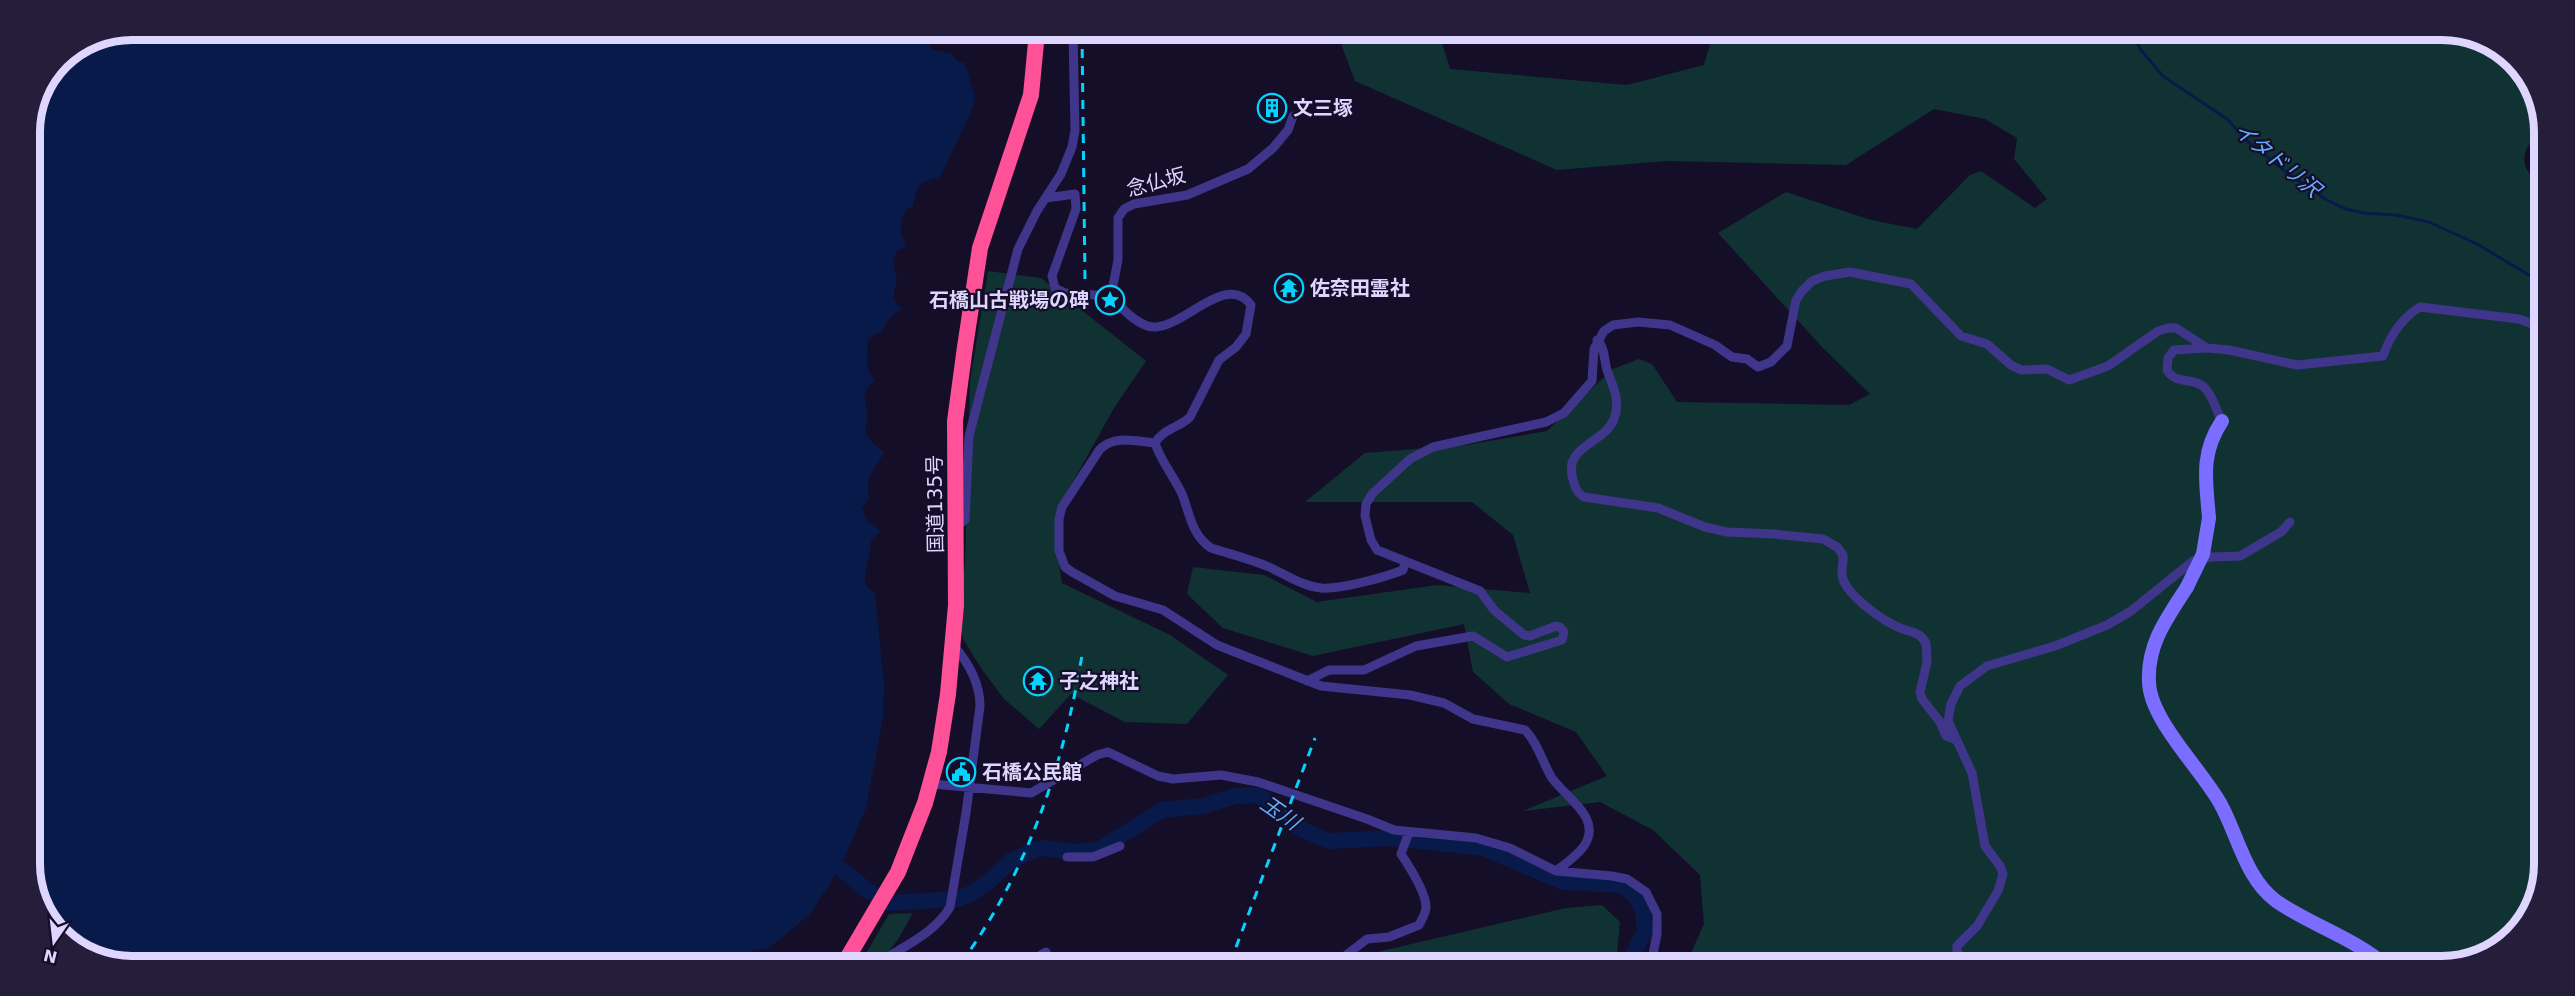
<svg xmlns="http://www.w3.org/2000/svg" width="2575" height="996" viewBox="0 0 2575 996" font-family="'DejaVu Sans','Noto Sans JP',sans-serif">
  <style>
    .green { fill: #113233 }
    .water { fill: #071a49 }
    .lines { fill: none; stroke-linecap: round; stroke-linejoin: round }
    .stream { stroke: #071a49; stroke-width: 3 }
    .river { stroke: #071a49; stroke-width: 16 }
    .street { stroke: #3f368b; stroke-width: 9 }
    .secondary { stroke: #7b6dff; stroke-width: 14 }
    .highway { stroke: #ff5198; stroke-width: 16 }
    .rail { stroke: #02d4ff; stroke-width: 3; stroke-dasharray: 9 8; stroke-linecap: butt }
    .secondary-bridge { stroke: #7b6dff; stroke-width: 14 }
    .labels { text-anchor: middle; stroke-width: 4.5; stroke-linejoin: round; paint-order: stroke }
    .poi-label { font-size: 20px; font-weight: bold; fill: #ded6ff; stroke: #150e29; text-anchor: start }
    .street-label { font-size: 20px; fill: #ded6ff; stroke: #150e29 }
    .water-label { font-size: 21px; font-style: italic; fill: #64acff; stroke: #150e29 }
    .rim { fill: none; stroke: #ded6ff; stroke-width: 8 }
  </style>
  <rect width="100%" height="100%" fill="#150e29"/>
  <path class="green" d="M1337,33H1439L1450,69L1627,85L1704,65L1713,34L2476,36L2524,70L2545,125C2542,132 2535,137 2530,143C2517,161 2528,177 2544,185L2539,897L2505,945L2443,966L1686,964L1704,924L1700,875L1653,830L1600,802L1523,811L1607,776L1576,732L1509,704L1473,672L1464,624L1313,656L1223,628L1187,594L1193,567L1264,575L1317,602L1437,585L1530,593L1513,535L1472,502H1305L1365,453L1466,445L1547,431L1613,369L1639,359L1652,364L1677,402L1849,405L1870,394L1822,347L1718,233L1786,192L1871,220L1917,229L1970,175L1981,171L2035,208L2047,199L2014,159L2017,138L1985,119L1934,109L1846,165L1666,161L1557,170L1355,81Z
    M988,271L1041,278L1146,361L1114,408L1069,489L1057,551L1062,583L1170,635L1228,675L1187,724L1125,722L1071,694L1039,729L1004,699L981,668L963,639L958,614L965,564L970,381Z
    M1602,905L1620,922L1616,964L1364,963L1373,953L1566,908Z
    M913,913C900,935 891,962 861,962L889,914Z"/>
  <path class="water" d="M132,30L933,32L929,44L933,50L951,53L959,62L965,63L975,98L972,110L940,177C917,182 918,185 913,207L906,209C899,225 899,231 906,246L897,251L893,262L897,279L894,293V300L902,310C891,314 886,321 882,332L874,334L868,340L867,367L874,381C858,395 867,400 868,416C868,423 863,428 867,435C870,442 878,447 884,452C875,472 864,475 869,499L862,507L867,521L881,531L871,540C871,557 863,570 866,586L875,593L884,685L883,718L866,808L840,868L810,914L767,950C755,946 753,952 742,955C734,958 730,956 723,962L99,960L51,926L30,871V126L60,60L93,38Z"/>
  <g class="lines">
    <path class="stream" d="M2134,35L2140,49L2163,76L2227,119L2247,141L2286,172L2327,200L2346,209L2363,213L2396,215L2429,222L2477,244L2544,284"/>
    <path class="river" d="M840,868L868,891L890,903L957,899L970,894L988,882L1011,861L1034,850L1043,848L1075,852L1098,850L1162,810L1202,806L1236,796L1256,795L1266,800L1301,829L1329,841L1392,838L1483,848L1563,882L1620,885L1634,894L1643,911L1645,931L1628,964"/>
    <path class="street" d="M1046,198L1075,194L1076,209L1052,276L1055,288L1065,293L1111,296
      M1111,296C1121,308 1140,328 1156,327C1186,325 1227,272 1251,305L1246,334L1236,347L1219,360L1190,417C1179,428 1164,428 1155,443C1161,462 1174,476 1182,494C1190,514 1191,534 1211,548C1230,554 1251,559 1269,567C1285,574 1302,586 1321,588C1338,590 1386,577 1403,570L1405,562
      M1111,296L1118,260V218L1124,209L1134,204L1187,195L1248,169L1273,148L1288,130L1293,116
      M1597,340C1605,347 1604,360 1607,370C1613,387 1621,401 1614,419C1604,445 1560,445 1574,483C1576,490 1578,493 1584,497L1658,508L1705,527L1727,532L1774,534L1823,539L1837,547L1843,555C1844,563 1840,572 1843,579C1849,597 1885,623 1903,629C1914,633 1919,632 1926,643L1927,662L1920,692L1922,699L1940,722L1946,736L1954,739
      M2206,348L2174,350L2168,358L2167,370C2175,385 2193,377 2204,387C2213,395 2216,411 2222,421
      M1155,443C1135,441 1115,435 1100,449L1062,507L1059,519V551L1065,567L1072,572L1115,596L1163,610L1217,645L1321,686L1410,695L1444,703L1473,719L1525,730C1538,743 1542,762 1552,778C1566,798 1603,818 1584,846C1577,856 1565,864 1556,871
      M957,526L965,520L969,436L1018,249L1037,211L1061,174L1072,147L1075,131L1073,32
      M1307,681L1329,670H1364L1416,646L1473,636L1507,657L1562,640L1564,632L1560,627L1556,626L1530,636L1524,635L1494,610L1480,591L1377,550L1371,540L1365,516L1366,504L1372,494L1410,459L1433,447L1546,422L1564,413L1592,381L1594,349L1604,331L1613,325L1638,322L1670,325L1715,345L1732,357L1747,359L1758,367L1771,362L1787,346L1796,300L1802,291L1812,281L1825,276L1850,272L1911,284L1961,336L1987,344L2011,365L2021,370L2047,369L2069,380L2108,366L2158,331L2168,328H2176L2207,348L2229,350L2297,365L2383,356C2390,336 2402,318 2420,307L2519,319L2543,328
      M932,784L1031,793L1097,755L1108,752L1158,776L1173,779L1221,775L1258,782L1367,819L1394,830L1476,838L1510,848L1556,871L1612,876L1627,879L1646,892L1657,914V934L1651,964
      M1067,857H1093L1120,846
      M880,962C904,946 935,933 950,907L966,813L980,706C980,682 968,662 953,645
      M1027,963L1046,952
      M1336,963L1367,939L1389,937L1419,925C1422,919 1426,913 1426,907C1426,893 1409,866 1401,854L1409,832
      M1986,965L1963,959L1957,952V946L1977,926L1998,891L2003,874L2000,866L1985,846L1972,773L1948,721L1951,704L1960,686L1987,666L2055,646L2107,625L2131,611L2193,561L2211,557L2240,556L2281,532L2290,522"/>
    <path class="secondary" d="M2209,518C2206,481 2200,454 2222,421
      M2187,587C2167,618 2147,644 2149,682C2150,720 2201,769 2220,803C2238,835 2245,878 2276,901C2311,925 2354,938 2386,966"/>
    <path class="highway" d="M845,962L898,872L925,803L939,752L948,694L956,605L955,421L965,347L980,248L1031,95L1037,32"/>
    <path class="rail" d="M1082,32L1085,281
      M961,963C1029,870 1065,761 1083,649
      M1230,963L1315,738"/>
    <path class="secondary-bridge" d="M2187,587L2203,554L2209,518"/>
  </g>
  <defs>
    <g id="building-ring" transform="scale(1.5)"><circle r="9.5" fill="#150e29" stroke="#02d4ff" stroke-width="1.5"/><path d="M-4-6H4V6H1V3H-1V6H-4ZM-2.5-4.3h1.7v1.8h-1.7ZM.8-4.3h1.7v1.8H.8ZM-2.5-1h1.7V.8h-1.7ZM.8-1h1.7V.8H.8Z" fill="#02d4ff"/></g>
    <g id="temple-ring" transform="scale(1.5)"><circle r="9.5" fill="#150e29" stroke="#02d4ff" stroke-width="1.5"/><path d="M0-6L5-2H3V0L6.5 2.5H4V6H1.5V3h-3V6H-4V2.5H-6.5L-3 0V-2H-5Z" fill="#02d4ff"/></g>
    <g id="sight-ring" transform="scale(1.5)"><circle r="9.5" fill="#150e29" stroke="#02d4ff" stroke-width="1.5"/><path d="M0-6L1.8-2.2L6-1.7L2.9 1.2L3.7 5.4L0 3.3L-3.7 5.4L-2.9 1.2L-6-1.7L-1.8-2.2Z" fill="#02d4ff"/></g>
    <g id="civic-ring" transform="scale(1.5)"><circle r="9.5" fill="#150e29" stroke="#02d4ff" stroke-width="1.5"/><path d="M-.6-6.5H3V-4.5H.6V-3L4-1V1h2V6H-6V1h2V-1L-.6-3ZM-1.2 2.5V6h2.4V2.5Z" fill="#02d4ff"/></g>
  </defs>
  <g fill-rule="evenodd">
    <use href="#building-ring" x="1272" y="108"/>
    <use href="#temple-ring" x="1289" y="288"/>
    <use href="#sight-ring" x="1110" y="300"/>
    <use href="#temple-ring" x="1038" y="681"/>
    <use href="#civic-ring" x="961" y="772"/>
  </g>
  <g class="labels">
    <g class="poi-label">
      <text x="1293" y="115">文三塚</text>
      <text x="1310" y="295">佐奈田霊社</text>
      <text x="1089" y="307" text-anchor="end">石橋山古戦場の碑</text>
      <text x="1059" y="688">子之神社</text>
      <text x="982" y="779">石橋公民館</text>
    </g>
    <g class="street-label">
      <text transform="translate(1156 182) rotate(-15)" y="7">念仏坂</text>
      <text transform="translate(935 504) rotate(-91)" y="7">国道135号</text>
    </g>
    <g class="water-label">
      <text transform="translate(2277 160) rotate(39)" y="7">イタドリ沢</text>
      <text transform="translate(1280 813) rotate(35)" y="7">玉川</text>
    </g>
  </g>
  <path d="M0 0H2575V996H0ZM132 40H2442A92 92 0 0 1 2534 132V864A92 92 0 0 1 2442 956H132A92 92 0 0 1 40 864V132A92 92 0 0 1 132 40Z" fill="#251e3a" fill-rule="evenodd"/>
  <path class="rim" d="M132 40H2442A92 92 0 0 1 2534 132V864A92 92 0 0 1 2442 956H132A92 92 0 0 1 40 864V132A92 92 0 0 1 132 40Z"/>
  <g transform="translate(54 942) rotate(194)" stroke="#150e29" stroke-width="4.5" paint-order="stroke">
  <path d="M0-4.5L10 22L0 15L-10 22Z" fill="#ded6ff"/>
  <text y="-9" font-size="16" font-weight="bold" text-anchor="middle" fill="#ded6ff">N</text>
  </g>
</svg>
